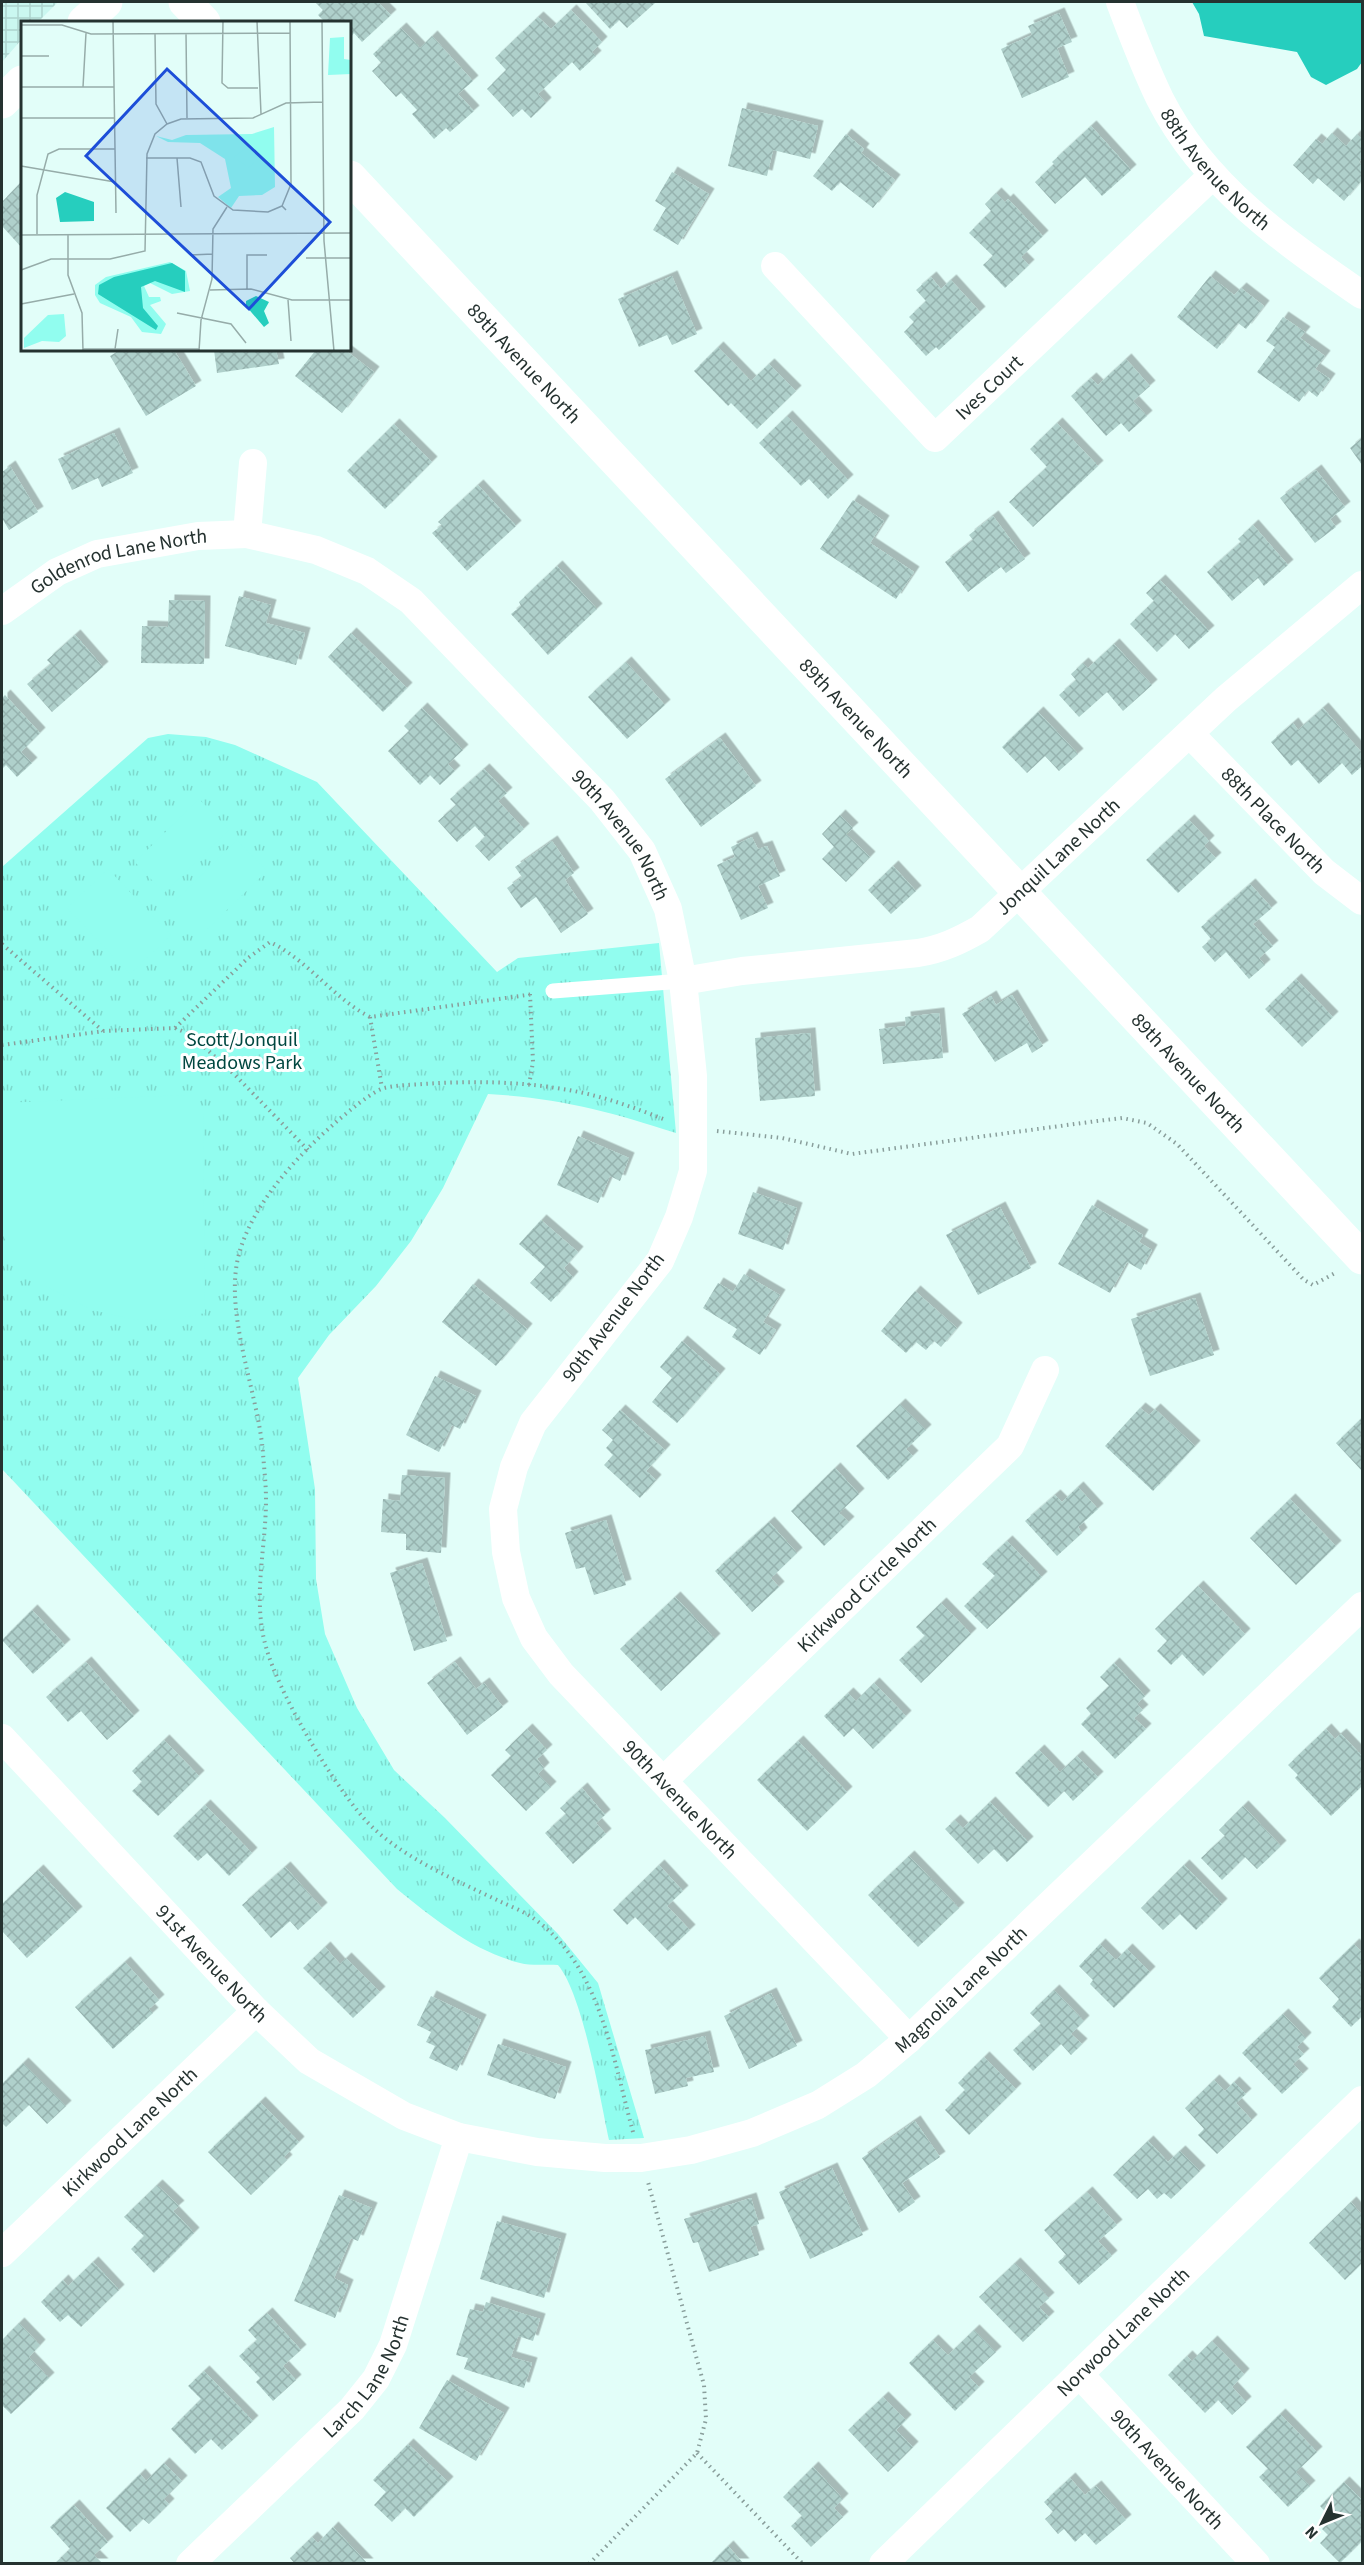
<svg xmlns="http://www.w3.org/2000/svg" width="1364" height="2565" viewBox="0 0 1364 2565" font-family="'Source Sans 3',sans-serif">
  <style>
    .industrial { fill: url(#industrial-grid) }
    .grass { fill: url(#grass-tufts) }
    .pitch { fill: #91fdef }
    .water { fill: #26cebe }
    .building { fill: url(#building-cross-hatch); filter: url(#shadow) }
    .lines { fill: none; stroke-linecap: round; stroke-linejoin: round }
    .path { stroke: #899e9b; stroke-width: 4; stroke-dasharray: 1.5 4.5; stroke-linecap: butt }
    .service { stroke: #fff; stroke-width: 15 }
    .minor { stroke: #fff; stroke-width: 28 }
    .tertiary { stroke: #fff; stroke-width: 33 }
    .labels { text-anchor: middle; stroke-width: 6; stroke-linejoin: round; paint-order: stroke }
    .street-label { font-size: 20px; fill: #253230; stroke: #fff }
    .park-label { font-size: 20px; fill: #004740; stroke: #fff }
    .inset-road { fill: none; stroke: #96aca9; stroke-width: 1.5 }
    .view { fill: #1d4ed8; fill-opacity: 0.15; stroke: #1d4ed8; stroke-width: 3 }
    .inset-edge { fill: none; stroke: #253230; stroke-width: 3 }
  </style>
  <defs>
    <pattern id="industrial-grid" width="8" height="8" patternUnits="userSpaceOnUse" patternTransform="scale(1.5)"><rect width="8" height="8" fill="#caf7f0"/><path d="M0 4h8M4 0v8" fill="none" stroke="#add4ce"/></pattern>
    <pattern id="grass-tufts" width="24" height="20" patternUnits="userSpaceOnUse" patternTransform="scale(1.5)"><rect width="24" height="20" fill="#91fdef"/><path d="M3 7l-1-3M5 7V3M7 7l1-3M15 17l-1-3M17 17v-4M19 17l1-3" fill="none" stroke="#7dd9cd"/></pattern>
    <pattern id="building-cross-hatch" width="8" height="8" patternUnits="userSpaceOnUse" patternTransform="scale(1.5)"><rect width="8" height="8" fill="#afd0cb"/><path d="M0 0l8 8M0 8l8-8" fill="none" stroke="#96b3af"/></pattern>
    <filter id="shadow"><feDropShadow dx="5.5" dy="-5.5" stdDeviation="0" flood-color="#0004"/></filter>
  </defs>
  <rect width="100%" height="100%" fill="#e2fef9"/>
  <path class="industrial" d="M2,2H58L38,22H22V39L2,62Z"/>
  <path class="grass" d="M168,734L206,737L235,745L317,782L497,972L518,958L659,943L676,1133C608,1111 559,1098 488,1094L443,1188L411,1241L376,1286L329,1335L298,1378L315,1489L316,1579L325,1634L357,1708L394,1770L445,1818L558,1934L598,1983L644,2138L609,2140C600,2098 583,1995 558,1965C546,1964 531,1966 520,1963C473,1951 434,1919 397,1889L2,1469V867L148,738Z"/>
  <path class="pitch" d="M199,799L229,830L164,893L135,862Z
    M237,840L267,871L203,933L173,903Z
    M108,869L171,935L130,974L67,908Z
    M186,1095L203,1112L205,1313L176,1319L136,1320L92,1310L46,1286L13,1253L2,1234V1103Z"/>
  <path class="water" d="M1192,2H1362V62L1357,69L1326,85L1311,77L1297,52L1204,36L1199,14Z"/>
  <path class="building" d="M315,2H378L391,15L362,42L354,33L350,38V22H325L318,15L323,10Z
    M585,2H656L627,28L619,20L610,29Z
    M571,10L602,42L592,52L596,56L580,71L572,62L538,94L546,103L531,118L522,109L513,117L487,89L506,70L495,58L538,17L551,29Z
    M1059,13L1072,42L1057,48L1069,77L1022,98L1001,49L1032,35L1028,26Z
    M401,28L420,48L432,36L473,81L458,94L474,111L450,132L446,128L434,139L412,114L417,110L401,93L396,97L372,71L381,63L373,54Z
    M742,108L818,126L810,159L773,150L767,176L728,166Z
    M1091,126L1131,170L1102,196L1085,177L1055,204L1035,182L1054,164L1052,162Z
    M1332,133L1346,146L1357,134L1362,139V158L1359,162L1362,165V180L1344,201L1318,178L1313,184L1293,165L1316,139L1322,144Z
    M846,134L864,149L861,153L895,180L873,208L840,182L832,191L813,176Z
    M672,172L709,194L678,245L653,230L666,208L655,201Z
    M22,181V248L2,226V202Z
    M996,193L1005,202L1008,199L1043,236L1021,257L1029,265L1005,288L983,265L993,256L969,233L991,211L985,204Z
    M672,276L697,334L672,345L667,335L639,347L618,299Z
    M1210,276L1234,295L1241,288L1264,306L1246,329L1238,323L1217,349L1177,317Z
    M931,277L941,289L951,280L980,312L939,350L936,347L926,356L904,332L914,322L909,317L926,301L916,290Z
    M1283,317L1305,332L1300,338L1325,356L1315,369L1330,379L1317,397L1308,390L1299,402L1257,372L1275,347L1266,341Z
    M718,347L751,381L769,364L796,391L757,429L731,403L728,406L694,371Z
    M120,350H174L196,386L146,416L110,356Z
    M214,350H276L279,364L217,373Z
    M316,350H345L374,372L342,413L295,376Z
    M1126,359L1150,386L1133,401L1147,416L1129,432L1121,423L1106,436L1071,396L1091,378L1098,385Z
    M787,416L848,480L828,499L809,479L801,486L759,443Z
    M1057,423L1098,466L1033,527L1009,502L1047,467L1030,449Z
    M394,424L432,462L385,509L347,471Z
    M114,433L133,473L102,487L98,478L72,490L58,459Z
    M1362,438V465L1350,448Z
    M10,466L38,512L9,530L2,518V472Z
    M1316,470L1345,507L1330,519L1336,527L1315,543L1280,498Z
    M478,485L516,526L467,571L432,533L442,525L438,522Z
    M853,500L884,521L870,543L914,572L896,599L820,549Z
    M993,516L1025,559L1006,573L1001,567L968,592L945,562L973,540L969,535Z
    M1253,525L1288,565L1264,586L1258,578L1232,601L1207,572L1241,542L1238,539Z
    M557,566L597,609L548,655L511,614L521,606L519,602Z
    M1160,580L1209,631L1189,649L1175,634L1157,652L1130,624L1154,601L1146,593Z
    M239,596L271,605L266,623L305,633L296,665L225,646Z
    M169,600L205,601L204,664L141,663L142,626L168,627Z
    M351,633L407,688L383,712L328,657Z
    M75,635L103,667L52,712L27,684L51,664L47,660Z
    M1114,644L1152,685L1123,711L1107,692L1079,717L1059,695L1076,680L1071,674L1083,663L1088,668Z
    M626,662L665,705L627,739L588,697Z
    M5,695L40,733L21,752L32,763L17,777L6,765L2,769V698Z
    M422,708L463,750L448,764L455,771L440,785L430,775L420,785L388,751L409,731L404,726Z
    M1323,708L1362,753V766L1352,775L1342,763L1319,784L1298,760L1291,766L1271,742L1293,723L1298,730Z
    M1038,712L1078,754L1059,771L1045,756L1027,773L1002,747Z
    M720,738L756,786L701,827L665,779Z
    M484,769L507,793L498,801L524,829L489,861L475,846L485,837L475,826L457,842L438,821L456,805L450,799Z
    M840,815L853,828L846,834L870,857L846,882L822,859L834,847L822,834Z
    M1189,820L1209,841L1204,846L1216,858L1178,893L1146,860Z
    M752,837L758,849L767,846L780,876L758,886L768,908L741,920L717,865L735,857L731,847Z
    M552,841L574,873L565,880L588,914L561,933L536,897L521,908L507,888L522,877L515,867Z
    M893,866L916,891L891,914L868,890Z
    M1250,884L1272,908L1253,924L1273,946L1259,958L1265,965L1249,979L1226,952L1215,962L1202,947L1211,939L1201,927Z
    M1296,979L1333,1017L1302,1047L1265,1009Z
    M1012,995L1043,1046L1032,1053L1027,1043L995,1062L962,1014L991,996L996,1005Z
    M939,1013L943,1058L883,1064L879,1029L906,1026L905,1017Z
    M810,1033L815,1096L760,1101L755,1038Z
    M578,1136L629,1158L620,1181L610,1176L598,1203L557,1185Z
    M753,1192L797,1208L783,1250L738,1234Z
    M1092,1205L1143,1235L1139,1242L1152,1250L1141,1270L1127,1262L1110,1293L1058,1264Z
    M1000,1207L1031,1268L978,1295L946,1235Z
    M541,1220L578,1252L564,1268L573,1277L551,1302L530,1283L545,1267L519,1244Z
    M744,1274L780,1295L763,1322L776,1330L760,1355L732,1337L737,1329L703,1308L718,1283L733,1292Z
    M473,1284L527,1329L496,1366L442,1322Z
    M915,1291L957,1328L941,1347L934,1341L926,1350L916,1342L906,1353L881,1331Z
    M1195,1298L1214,1355L1150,1376L1131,1319Z
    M682,1341L720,1374L677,1423L652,1402L672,1378L660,1367Z
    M435,1376L476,1396L460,1429L452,1425L439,1452L406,1435Z
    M900,1404L926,1430L906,1449L913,1456L888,1480L856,1446Z
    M1140,1408L1149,1415L1155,1409L1195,1446L1153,1491L1105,1446Z
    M620,1410L665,1450L646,1471L656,1480L640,1498L604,1465L613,1455L606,1448L613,1440L602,1430Z
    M1362,1418V1471L1336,1443Z
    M835,1468L859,1494L839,1513L849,1522L824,1546L791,1511Z
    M402,1475L445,1478L441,1553L406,1550V1534L381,1532L383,1499L400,1501Z
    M1078,1487L1098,1509L1078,1527L1082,1533L1057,1556L1025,1521L1055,1495L1062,1502Z
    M1290,1499L1336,1546L1296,1585L1250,1538Z
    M606,1520L626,1585L594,1595L585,1567L576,1569L565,1533Z
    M769,1522L797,1553L771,1578L779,1587L752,1612L715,1571Z
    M1007,1541L1042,1577L987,1629L964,1606L995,1576L982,1564Z
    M422,1563L447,1641L414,1651L390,1573Z
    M1198,1586L1245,1634L1203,1676L1182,1654L1171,1665L1157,1651L1167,1641L1155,1629Z
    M675,1597L715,1639L661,1691L620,1649Z
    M941,1603L971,1634L921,1683L899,1660L925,1636L916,1627Z
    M32,1610L65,1645L33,1674L2,1640Z
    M86,1662L134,1716L107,1740L81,1711L68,1722L46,1697Z
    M455,1662L476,1689L484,1683L503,1707L467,1735L427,1683Z
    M1114,1663L1145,1696L1137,1704L1143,1710L1134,1718L1146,1729L1115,1759L1081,1724L1091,1714L1086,1708L1109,1686L1100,1677Z
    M874,1683L906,1716L873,1749L853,1728L844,1737L824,1716L848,1693L856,1701Z
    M527,1729L547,1750L537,1759L544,1768L538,1774L551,1787L526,1811L491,1775L511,1756L505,1750Z
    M1326,1729L1335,1739L1341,1734L1362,1756V1786L1331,1816L1295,1778L1298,1775L1288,1765Z
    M164,1740L199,1776L158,1816L132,1791L142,1782L132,1771Z
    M798,1741L847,1792L807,1831L757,1780Z
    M1039,1750L1060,1772L1077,1756L1098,1777L1073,1801L1064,1791L1048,1807L1015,1773Z
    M582,1788L605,1815L596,1823L606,1834L573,1864L545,1833L566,1814L560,1808Z
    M990,1802L1028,1842L1007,1862L994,1849L978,1864L945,1829L955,1820L963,1828Z
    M205,1805L252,1853L229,1876L207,1853L198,1861L173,1836Z
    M1243,1806L1281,1846L1257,1869L1245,1857L1222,1880L1201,1858L1225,1836L1219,1830Z
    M909,1856L959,1908L918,1947L868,1895Z
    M659,1865L683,1891L667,1906L690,1930L668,1951L635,1917L627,1925L613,1910Z
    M1184,1865L1222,1904L1196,1930L1180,1914L1163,1930L1141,1908Z
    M285,1867L322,1908L298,1930L290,1921L271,1938L242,1905Z
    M38,1870L77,1912L27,1958L2,1931V1904Z
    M1100,1944L1116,1960L1127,1949L1150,1972L1114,2008L1090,1984L1093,1980L1079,1966Z
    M1354,1944L1362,1952V2016L1351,2027L1332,2007L1339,1999L1319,1978Z
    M325,1947L340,1964L346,1958L380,1992L353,2018L303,1968Z
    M125,1962L159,2000L149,2009L153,2013L113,2049L75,2007Z
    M1054,1990L1084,2021L1071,2034L1082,2044L1071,2055L1061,2044L1033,2071L1013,2050L1041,2024L1030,2013Z
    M771,1993L797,2046L749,2069L724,2016Z
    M431,1996L481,2020L457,2071L429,2058L435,2046L426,2042L431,2032L417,2025Z
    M1283,2014L1306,2038L1297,2047L1304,2054L1293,2064L1303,2074L1282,2094L1242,2053Z
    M705,2036L714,2072L686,2078L688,2086L655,2094L645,2050Z
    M498,2044L566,2067L555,2099L487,2075Z
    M984,2057L1016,2089L969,2135L945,2110L965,2090L958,2083Z
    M23,2063L66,2106L47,2124L29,2105L6,2127L2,2123V2084Z
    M1214,2080L1225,2091L1234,2082L1246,2094L1236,2103L1252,2120L1217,2154L1198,2135L1204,2129L1185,2108Z
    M260,2102L299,2142L284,2157L287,2160L251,2195L208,2152Z
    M915,2121L940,2157L902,2183L915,2202L899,2213L862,2158Z
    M1148,2141L1168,2162L1180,2151L1200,2171L1171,2199L1164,2193L1157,2199L1148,2189L1137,2199L1113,2175Z
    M832,2168L863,2235L810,2259L779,2192Z
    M157,2185L179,2206L173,2211L194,2233L154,2273L131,2249L144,2236L124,2217Z
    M1087,2192L1117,2225L1098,2241L1112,2256L1079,2285L1058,2262L1066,2255L1044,2230Z
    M339,2195L372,2208L358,2241L351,2238L334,2278L348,2285L335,2318L294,2301Z
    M751,2198L759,2224L750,2227L759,2255L709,2272L698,2242L693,2243L684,2219Z
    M1351,2202L1362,2215V2263L1345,2280L1309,2243Z
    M497,2221L561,2239L544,2298L480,2279Z
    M93,2262L119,2290L81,2327L68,2315L60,2322L41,2302L63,2280L68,2286Z
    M1015,2263L1049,2298L1039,2307L1049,2317L1023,2342L979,2297Z
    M486,2302L540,2319L533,2341L518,2336L511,2357L532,2363L524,2388L464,2369L468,2358L456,2355L470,2309L483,2312Z
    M267,2313L301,2350L283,2366L296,2380L273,2401L256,2382L260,2378L239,2356L257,2340L248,2330Z
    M19,2323L40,2345L29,2357L49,2378L11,2414L2,2405V2340Z
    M974,2330L996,2352L969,2377L979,2387L955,2411L909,2363L933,2340L948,2355Z
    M1212,2341L1244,2374L1232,2387L1246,2402L1232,2415L1218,2400L1205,2413L1168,2375L1187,2356L1192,2361Z
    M204,2371L253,2421L222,2450L211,2439L195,2454L171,2429L201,2399L188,2386Z
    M447,2380L504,2413L476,2461L419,2428Z
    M883,2397L906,2420L896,2430L913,2447L888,2472L848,2430Z
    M1280,2414L1317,2452L1296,2472L1310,2486L1288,2507L1259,2477L1268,2469L1246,2447Z
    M408,2444L448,2482L414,2517L405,2508L392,2522L374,2505L386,2492L373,2480Z
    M164,2463L182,2481L164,2499L169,2504L149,2524L143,2519L130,2532L106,2508L140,2474L146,2481Z
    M813,2467L843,2499L834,2508L843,2517L811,2547L791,2526L802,2516L783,2497Z
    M1070,2478L1085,2495L1096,2486L1126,2520L1096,2545L1085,2533L1075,2542L1064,2529L1058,2534L1045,2519L1053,2512L1044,2502Z
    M1344,2482L1362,2500V2541L1340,2563L1320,2543L1328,2535L1322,2529L1332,2519L1320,2506Z
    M74,2505L108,2542L94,2555L103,2564H54L70,2549L50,2527Z
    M333,2527L368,2564H295L290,2558L312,2537L318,2543Z
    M728,2546L744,2564H710Z"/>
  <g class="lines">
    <path class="path" d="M2,944L103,1031
      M370,1017L382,1088
      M175,1028L248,958L270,942C309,961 333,998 370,1017L534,994
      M2,1045L104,1031L175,1028L191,1035L235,1075L308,1150
      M529,1085L533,1062L530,994
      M717,1131L782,1138L852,1154L1097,1121L1122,1118L1147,1123L1177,1144L1304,1280L1313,1285L1337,1272
      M633,2132C613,2059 600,1964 533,1918C523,1911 510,1906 499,1901C454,1879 393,1854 361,1815C329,1777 279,1694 266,1647C252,1599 266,1548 266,1500C266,1484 264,1468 263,1453C258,1392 223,1312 239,1254C254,1197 312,1140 358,1104C365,1099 375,1091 384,1088C396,1085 410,1085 423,1084C469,1081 516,1081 562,1089C597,1094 633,1107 666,1120
      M697,2453L803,2564
      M589,2564L697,2453L706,2419L704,2385L648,2182"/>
    <path class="service" d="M553,991L683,981"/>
    <g class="minor">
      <path id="s1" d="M1120,2C1132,34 1145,68 1160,99C1204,186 1285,242 1362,295"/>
      <path id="s2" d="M775,266L935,438L1213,175"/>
      <path id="s3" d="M253,463L247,534L316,550L367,571L411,601L602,800L642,851L668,909L683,981L693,1076V1171L679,1217L660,1261L533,1423L514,1467L503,1509L506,1552L516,1598L534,1638L561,1674L909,2039"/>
      <path id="s4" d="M2,611L57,572L97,554L198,536L247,534"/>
      <path id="s5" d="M1190,734L1324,872L1362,901"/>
      <path id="s6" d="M683,981L742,971L918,953C942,949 959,941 980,929L1226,699L1362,585"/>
      <path id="s7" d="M2,1738L256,2011L309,2061L404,2116L459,2137L537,2152L605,2158H641L691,2150L752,2133L818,2105L866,2075L909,2039L1362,1606"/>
      <path id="s8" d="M665,1779L1010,1446L1045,1370"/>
      <path id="s9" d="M2,2253L256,2011"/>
      <path id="s10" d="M1079,2374L1256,2564"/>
      <path id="s11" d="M190,2564L352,2409L376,2379L393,2345L459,2137"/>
      <path id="s12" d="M883,2564L1362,2100"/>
    </g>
    <g class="tertiary">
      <path d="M185,2L204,22"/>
      <path d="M84,22L106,2"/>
      <path d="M2,102L22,82"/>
      <path id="s13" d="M350,177L1362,1258"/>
    </g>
  </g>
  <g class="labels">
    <g class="street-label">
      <text dy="7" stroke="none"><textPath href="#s1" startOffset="195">88th Avenue North</textPath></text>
      <text dy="7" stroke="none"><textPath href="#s13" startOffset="255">89th Avenue North</textPath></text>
      <text dy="7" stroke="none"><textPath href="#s2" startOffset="309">Ives Court</textPath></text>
      <text dy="7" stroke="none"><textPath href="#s4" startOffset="130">Goldenrod Lane North</textPath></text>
      <text dy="7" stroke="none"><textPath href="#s13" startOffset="741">89th Avenue North</textPath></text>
      <text dy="7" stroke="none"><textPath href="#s5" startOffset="120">88th Place North</textPath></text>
      <text dy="7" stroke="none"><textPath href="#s3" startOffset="566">90th Avenue North</textPath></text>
      <text dy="7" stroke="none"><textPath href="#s6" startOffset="410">Jonquil Lane North</textPath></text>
      <text dy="7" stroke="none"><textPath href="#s13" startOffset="1227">89th Avenue North</textPath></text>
      <text transform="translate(613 1317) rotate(-53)" y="7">90th Avenue North</text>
      <text dy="7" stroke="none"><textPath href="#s8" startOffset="280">Kirkwood Circle North</textPath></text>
      <text dy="7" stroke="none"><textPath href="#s3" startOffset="1664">90th Avenue North</textPath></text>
      <text dy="7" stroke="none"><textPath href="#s7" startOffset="308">91st Avenue North</textPath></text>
      <text dy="7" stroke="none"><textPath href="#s7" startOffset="1168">Magnolia Lane North</textPath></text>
      <text dy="7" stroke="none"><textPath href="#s9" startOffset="176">Kirkwood Lane North</textPath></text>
      <text dy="7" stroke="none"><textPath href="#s12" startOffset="334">Norwood Lane North</textPath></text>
      <text dy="7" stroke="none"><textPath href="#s11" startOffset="260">Larch Lane North</textPath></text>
      <text dy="7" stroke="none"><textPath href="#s10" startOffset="130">90th Avenue North</textPath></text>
    </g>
    <g class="park-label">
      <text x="242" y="1046">Scott/Jonquil<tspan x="242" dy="23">Meadows Park</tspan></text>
    </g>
  </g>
  <g transform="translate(21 21)">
    <rect width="330" height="330" fill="#e2fef9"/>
    <path d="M323,16V38L330,39V53L307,54L309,17ZM253,106L254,166L241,174L218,175L210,187L197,176L210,167L204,138L179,122L147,121L135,115L151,119L165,114L231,113Z" fill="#91fdef"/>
    <path d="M149,241L165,250L169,270L151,273L129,262L123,265L128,276H139L140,280L129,284L145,303L140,313L121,311L110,296L79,282L74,274V264L85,256ZM43,293L45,315L38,321L21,320L3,327V317L27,294Z" fill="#91fdef"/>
    <path d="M225,127L240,133L228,147L213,136Z" fill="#91fdef"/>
    <path d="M44,171L73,181V200L39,201L35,177ZM151,242L164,250V271L134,260L120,266L122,287L137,305L135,309L77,273L78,264L93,256ZM235,275L248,281L243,290L248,302L243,306L225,285V280Z" fill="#26cebe"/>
    <path class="inset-road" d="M92,0L95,192M202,0L201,62L207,67H237M236,0L240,93M301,0L303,220L313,330M0,4H41L70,13L269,12M134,12L135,83L146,103M165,12L166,97M0,35H28M0,66H93M62,66L65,12M0,97H93M125,137H169L180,141L193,175L212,189L247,191L261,185L265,189M156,137L160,186M0,145L94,161M261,185L270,163L269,0M16,213V174L27,133L38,128H94M47,213V254L61,292L62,330M0,214L330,212M169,234L192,233M285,237H330M0,249L30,238H89L124,230L126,133L134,113L146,103L160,98L232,97L265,82L302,81M226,268V234H246M189,269L230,268L271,279H330M267,279L270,320M0,283L53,273M156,292L210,303L225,322M62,328H178M94,328L97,308M178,330L180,299L191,258L192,208L206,186"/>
    <path class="view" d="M146,48L309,201L228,288L65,135Z"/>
    <rect width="330" height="330" class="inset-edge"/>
  </g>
  <rect width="1364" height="2565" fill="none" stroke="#253230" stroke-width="6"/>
  <g transform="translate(1322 2523) rotate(227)" stroke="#ffffff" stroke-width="4.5" paint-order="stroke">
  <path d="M0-4.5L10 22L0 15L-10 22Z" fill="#253230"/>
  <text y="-9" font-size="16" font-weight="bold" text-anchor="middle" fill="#253230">N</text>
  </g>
</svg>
